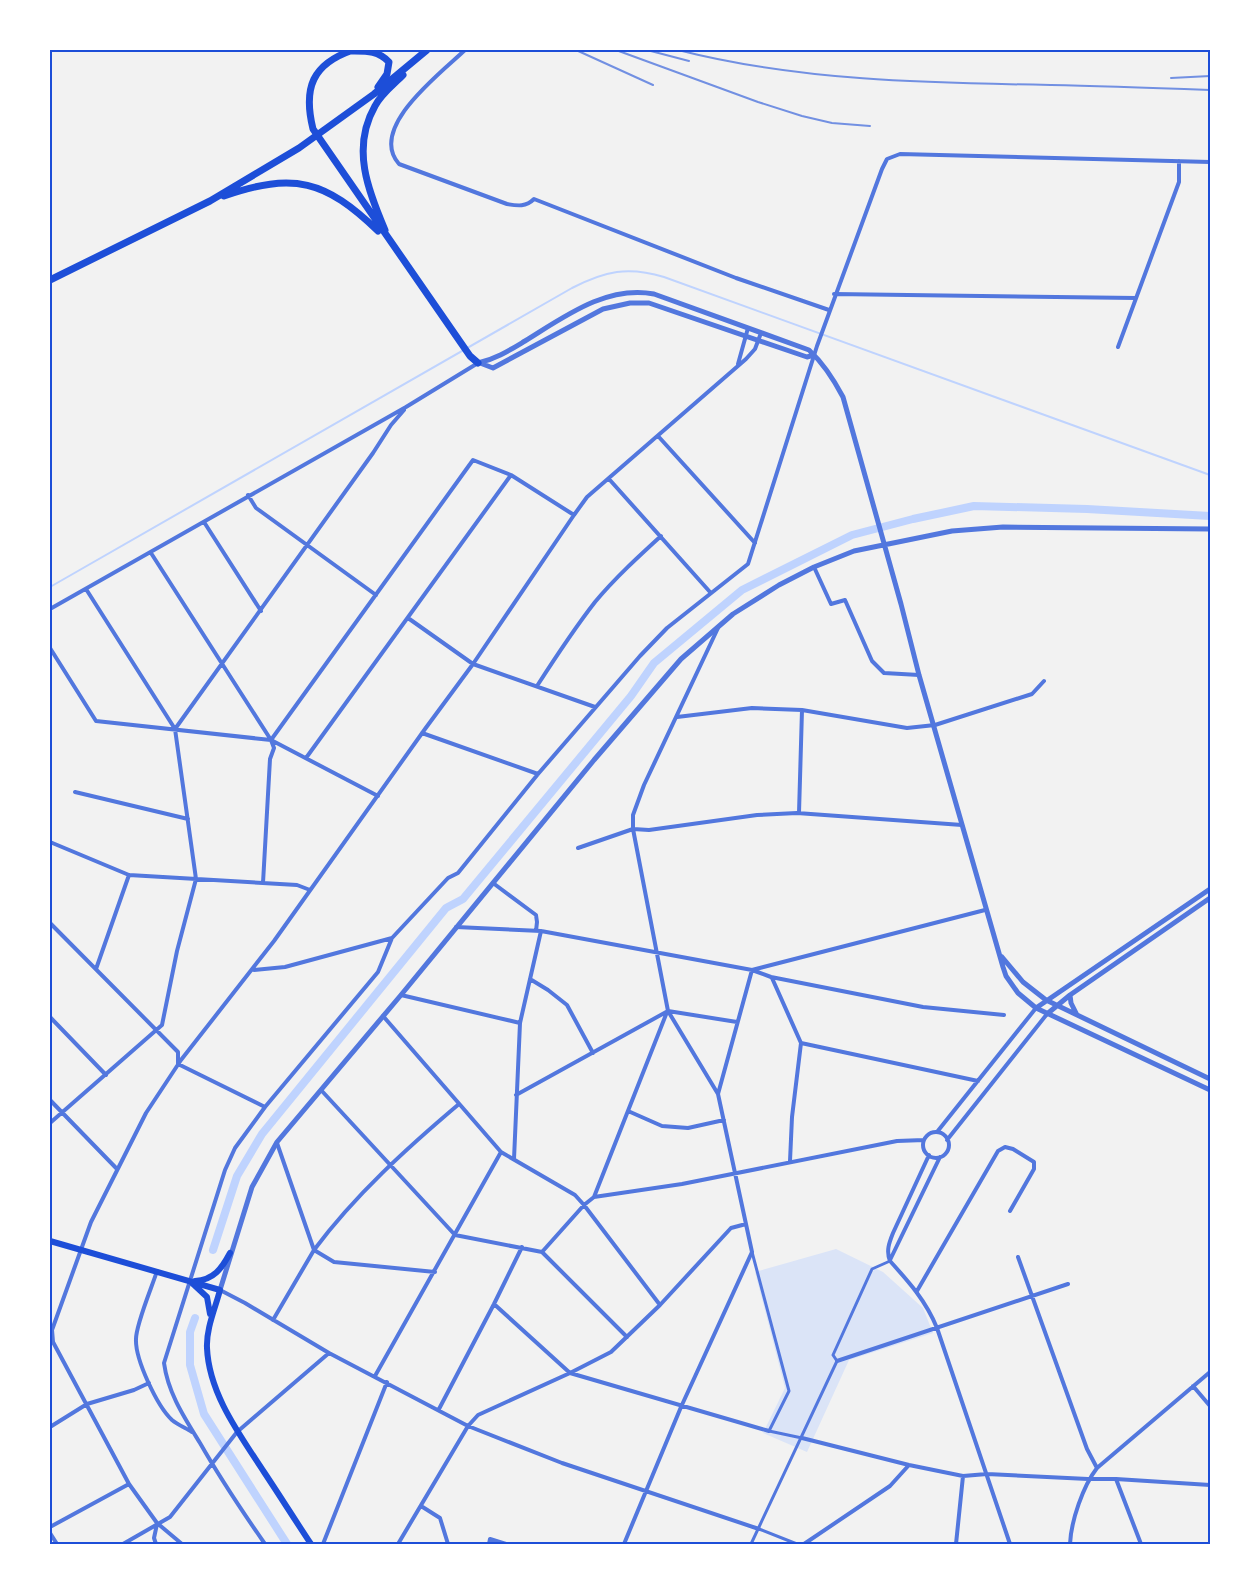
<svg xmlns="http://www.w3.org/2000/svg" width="1260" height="1594" viewBox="0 0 1260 1594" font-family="'Exo 2',sans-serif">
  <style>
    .green { fill: #dbe4f7 }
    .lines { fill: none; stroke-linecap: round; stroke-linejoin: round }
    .stream { stroke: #bfd3fe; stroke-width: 2 }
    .canal { stroke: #bfd3fe; stroke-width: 8 }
    .pedestrian { stroke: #5277de; stroke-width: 3 }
    .minor { stroke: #5277de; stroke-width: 4 }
    .tertiary { stroke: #5277de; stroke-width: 5 }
    .secondary { stroke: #1d4ed8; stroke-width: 6 }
    .primary { stroke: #1d4ed8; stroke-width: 7 }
    .rail { stroke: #7290e2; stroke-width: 2 }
    .neatline { fill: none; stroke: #1d4ed8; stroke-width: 2 }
  </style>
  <rect width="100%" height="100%" fill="#f2f2f2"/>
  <path class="green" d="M836,1249L883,1272L923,1308L933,1333L849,1360L807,1452L763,1433L785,1388L755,1272Z"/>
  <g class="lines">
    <path class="stream" d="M50,587L572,288C605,271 628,266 664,277L1210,475"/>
    <path class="canal" d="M213,1250L237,1176L262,1134L446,908L463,899L631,696L654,663L742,590L852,535L913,519L974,506L1087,509L1210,516
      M195,1318L190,1332V1365L204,1414L287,1544"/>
    <path class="pedestrian" d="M752,1252L789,1391L769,1431L802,1438
      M759,1529L797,1544
      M751,1544L837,1361L833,1355L872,1269L890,1261"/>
    <path class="minor" d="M465,50C442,72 367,128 399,164L507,204C518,206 526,207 534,199L736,278L829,310
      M834,294L1136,298
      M1118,347L1179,182V161
      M738,364L748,328
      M658,436L755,543
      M609,479L710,592
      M248,495L256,508L376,595
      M204,522L261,611
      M151,553L271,740L274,748L270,759L263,883
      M814,567L831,604L845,600L872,661L884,673L919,675
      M50,609L406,407L478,363
      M408,618L473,664L595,707
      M50,648L96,721L271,740L378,796
      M537,686C555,658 574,629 595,602C615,578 638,557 661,536
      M677,717L752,708L802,710L907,728L935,725L1032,694L1044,681
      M175,729L373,453L391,425L404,410
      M422,733L538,774
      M271,740L473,460L511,475L574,515
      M306,758L511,475
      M75,792L188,819
      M799,813L802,710
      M50,842L129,875L297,885L310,890
      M578,848L633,829L649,830L757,815L797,813L962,825
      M493,883L536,915L537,922L536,931
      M50,923L178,1052V1064L265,1107L235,1148L225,1170L164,1363C168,1393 184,1417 200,1443C220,1478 242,1511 265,1544
      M456,927L541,931L752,970L771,977L923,1007L1004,1015
      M96,969L129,875
      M254,970L285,967L392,938
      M772,978L801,1043L978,1081
      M530,979L548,990L567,1005L593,1053
      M401,995L520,1023
      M383,1016L501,1152L575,1195L584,1205L660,1305
      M50,1017L106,1075
      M321,1090L455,1235L542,1252L627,1337
      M718,1094L752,970L985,910
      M516,1095L668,1011L737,1022
      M50,1100L117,1169
      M265,1107L378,972L392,938L448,878L458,873L538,774L640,656L667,628L748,564L817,346L882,169L887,159L900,154L1210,162
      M628,1111L662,1126L688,1128L724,1120
      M50,1123L162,1025L177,951L196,879L175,729L86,589
      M937,1132L1036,1008
      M923 1145a13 13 0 1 1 26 0a13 13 0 1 1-26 0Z
      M947,1140L1047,1014
      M929,1155L893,1233C889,1243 886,1251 890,1261C909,1282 926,1301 937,1328L1010,1544
      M514,1159L520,1023L541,931
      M790,1161L792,1117L801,1043
      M594,1197L682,1184L897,1141L924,1140
      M542,1252L584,1205L594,1197L667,1012
      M1018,1257L1087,1449L1097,1468
      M890,1260L940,1157
      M157,1271C152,1287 136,1324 136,1339C135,1359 157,1406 172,1420C178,1425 186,1428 192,1432
      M435,1272L334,1262L314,1250C355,1195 407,1148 459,1104
      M220,1290L245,1303L329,1353L468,1426L562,1463L759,1529
      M917,1291L998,1151L1005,1147L1013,1149L1034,1162V1169L1010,1211
      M494,1304L570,1373L769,1431
      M273,1320L314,1250L277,1143
      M837,1361L1068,1284
      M375,1376L501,1152
      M1193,1386L1210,1406
      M439,1409L494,1304L522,1247
      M50,1427L87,1404L134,1390L149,1383
      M802,1438L909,1465L963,1476L987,1474L1088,1479H1116L1210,1485
      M1116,1479L1141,1544
      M421,1506L440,1518L448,1544
      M50,1527L129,1484
      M50,1533L57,1544
      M123,1544L170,1517L237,1432L329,1353
      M156,1544L154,1538L157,1524
      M182,1544L157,1523L129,1484L53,1342L52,1330L91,1222L146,1113L181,1060L274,941L425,729L473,664L574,515L587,497L746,359L755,349L761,333
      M323,1544L387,1382
      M398,1544L468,1426L478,1415L570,1373L611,1352L660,1305L731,1228L746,1224
      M489,1544L490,1539L506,1544
      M624,1544L681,1407L752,1252L718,1094L668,1011L633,829V815L644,785L718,628
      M804,1544L890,1486L909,1465
      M956,1544L963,1476
      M1070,1544C1071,1521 1083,1486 1097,1468L1210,1372"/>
    <path class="tertiary" d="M478,363C496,359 510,350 525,341C564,317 606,285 654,294L809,350C823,363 834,380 843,397L901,604L919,675L1003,967L1006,976L1018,993L1036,1008L1210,1090
      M480,363L493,368L603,309L630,303H649L807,357L814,355
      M1002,957L1023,982L1046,1000L1210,1079
      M1070,995L1071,1003L1077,1015
      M1036,1008L1210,889
      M1047,1014L1070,995L1210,898
      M220,1290L252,1187L277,1142L401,995L594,760L681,659L733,614L779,585L814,567L854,551L952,531L1003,527L1210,529"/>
    <path class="secondary" d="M50,1241L220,1290C215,1309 206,1329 207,1348C209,1394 240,1435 264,1472C280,1496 295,1520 311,1544
      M195,1281C214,1280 222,1268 230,1253
      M192,1283L207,1297L210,1314"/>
    <path class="primary" d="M353,50C312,64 303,88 313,129L470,356L478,363
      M350,51C366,51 378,50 389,62L387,74L378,87
      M224,196C294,172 325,180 378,231
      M385,230C368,190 351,148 375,106C381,94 393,85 403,75
      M50,280L210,201L299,148L374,94L427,50"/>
    <path class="rail" d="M576,50L653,85
      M616,50L758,102L802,116L832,123L870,126
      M647,50L689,61
      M678,50C799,81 926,83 1051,85C1104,86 1157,88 1210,90
      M1171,78L1210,76"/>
  </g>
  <rect width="1260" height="1594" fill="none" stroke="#ffffff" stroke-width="102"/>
  <rect x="51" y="51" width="1158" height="1492" class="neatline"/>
</svg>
